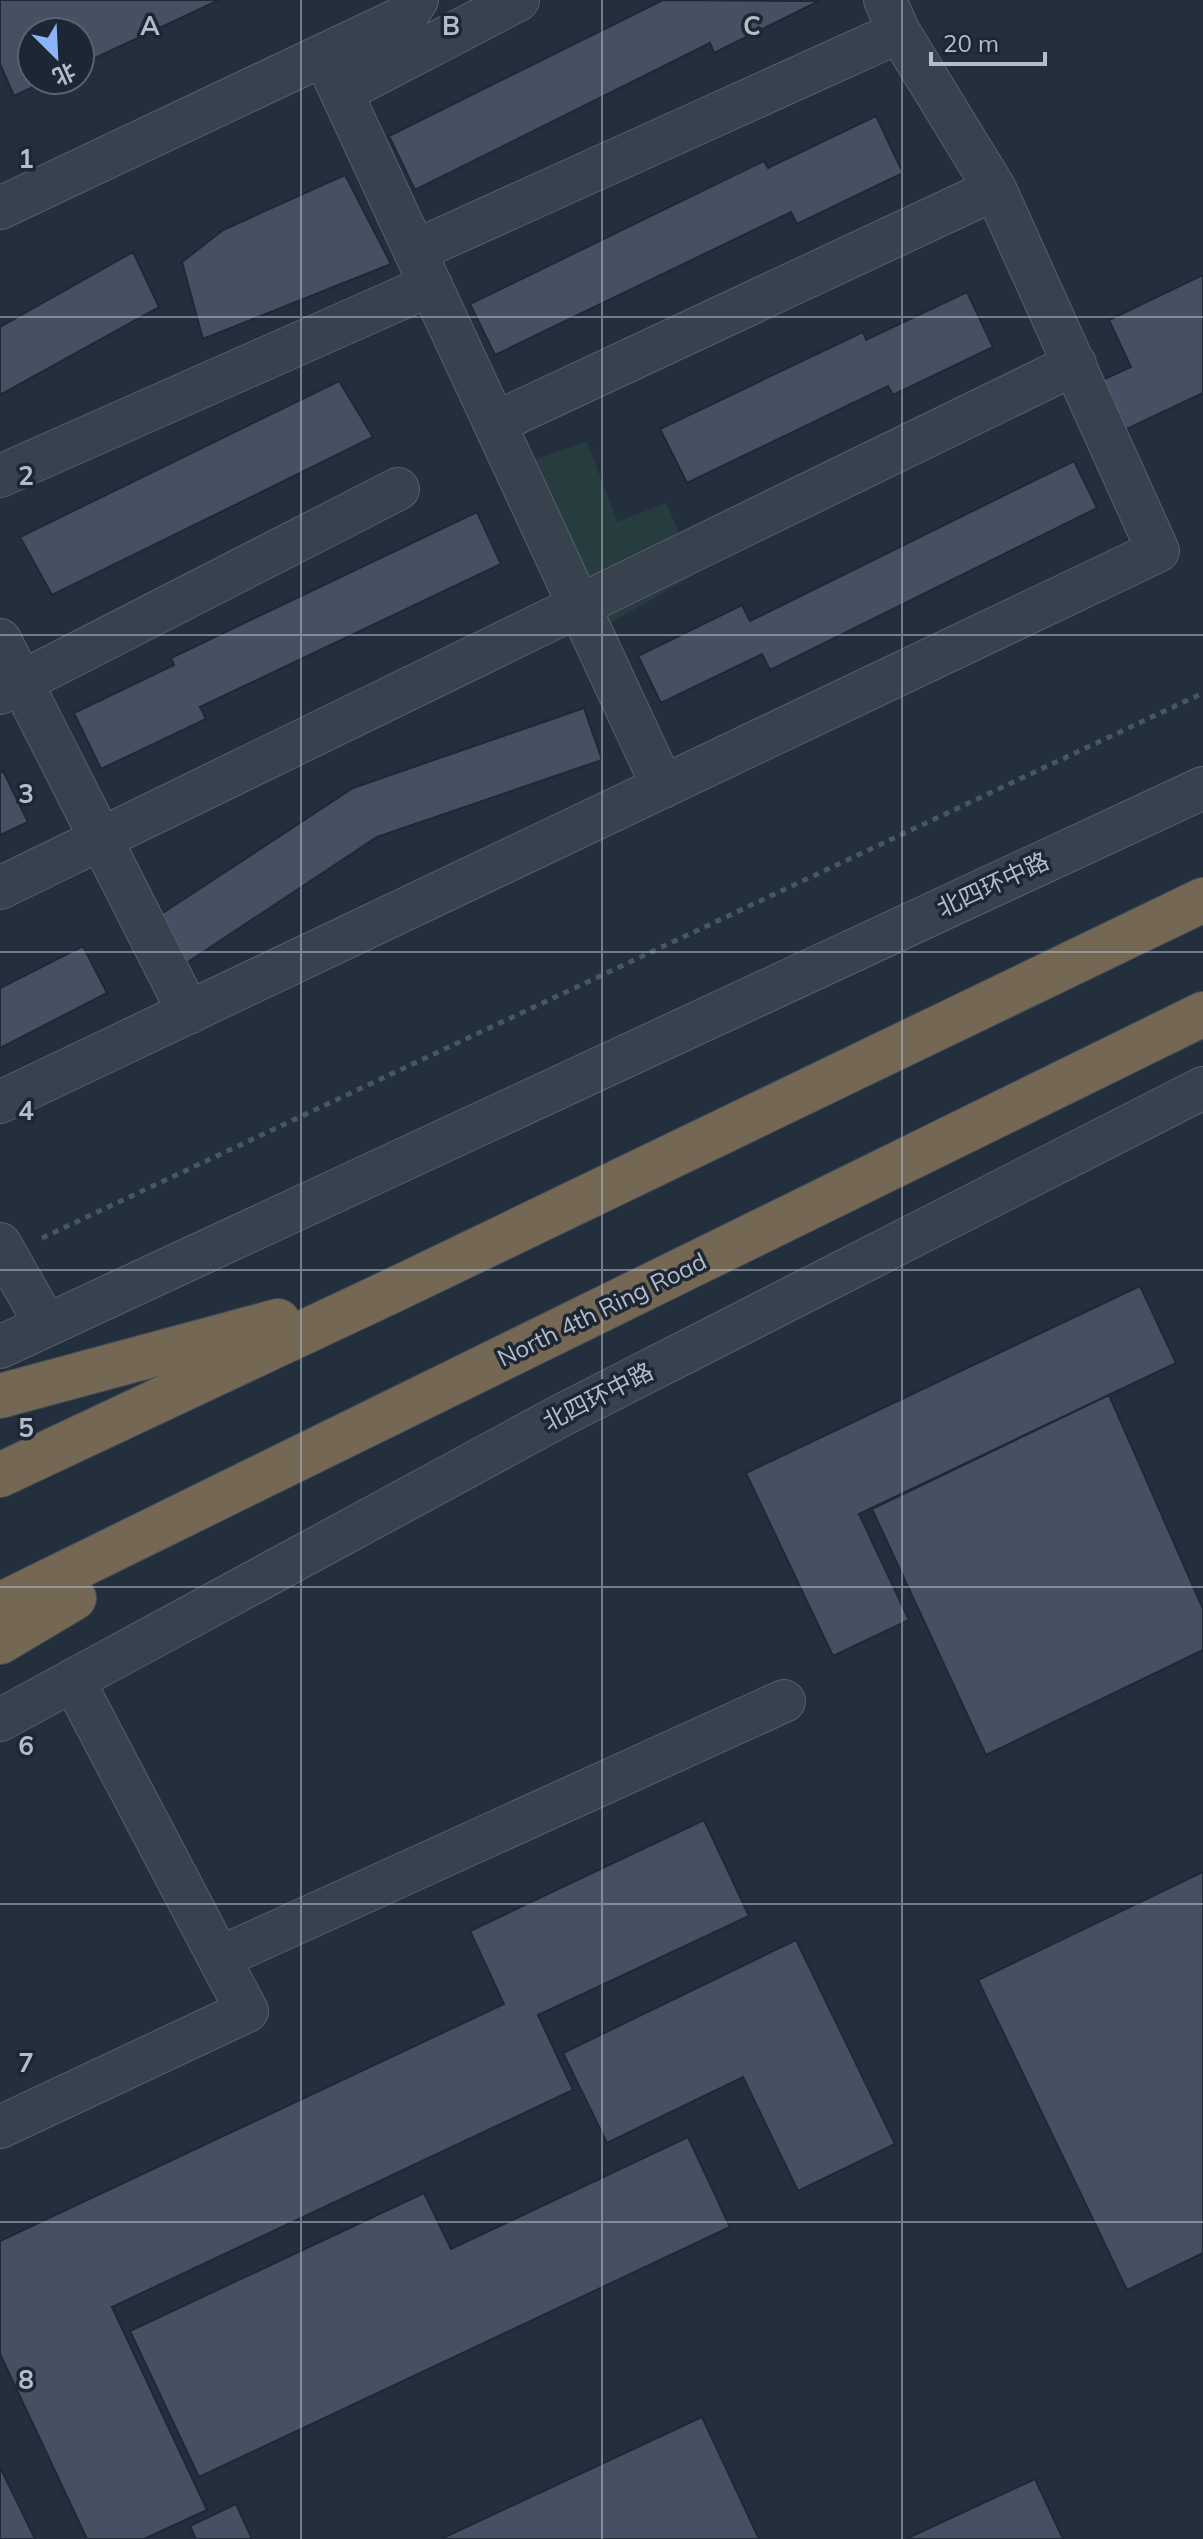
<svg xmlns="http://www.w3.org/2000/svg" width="1203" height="2539" viewBox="0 0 1203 2539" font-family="Mulish,'Noto Sans SC',sans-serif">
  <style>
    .green { fill: #263c3f }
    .building { fill: #455162; stroke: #1f2835; stroke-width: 2 }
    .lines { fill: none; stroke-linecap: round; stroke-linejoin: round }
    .minor-casing { stroke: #565f6c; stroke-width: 44 }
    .highway-casing { stroke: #434c59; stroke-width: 46 }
    .path { stroke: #44595c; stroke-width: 5; stroke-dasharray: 6 6; stroke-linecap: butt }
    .minor { stroke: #38414e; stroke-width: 42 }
    .highway { stroke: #746855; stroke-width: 44 }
    .grid { fill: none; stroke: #b4bcc9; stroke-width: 2; stroke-opacity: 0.55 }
    .labels { text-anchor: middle; stroke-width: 7; stroke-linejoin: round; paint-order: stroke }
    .street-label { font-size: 24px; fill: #b4bcc9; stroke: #1d2633 }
    .grid-label { font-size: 26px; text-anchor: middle; font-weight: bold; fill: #b4bcc9; stroke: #1d2633; stroke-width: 7; stroke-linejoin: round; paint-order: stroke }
  </style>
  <rect width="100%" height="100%" fill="#242f3e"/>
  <path class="green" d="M587,441L617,522L666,503L697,573L592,634L515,467Z"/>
  <path class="building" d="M0,0H219L80,65V32H32V80H48L14,96L0,64Z
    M663,0L819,1L714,53L710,43L415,190L389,136Z
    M876,116L903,173L797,224L791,212L495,355L470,304L764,161L768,168Z
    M345,175L391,264L203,339L182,262L223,230Z
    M133,252L159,307L0,395V327Z
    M1203,275V393L1112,436L1089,386L1131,367L1109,320Z
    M967,292L993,347L893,395L888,386L687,483L660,429L863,332L866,340Z
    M339,381L373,437L52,595L20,537Z
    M1074,461L1097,508L770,670L762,654L661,703L638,656L742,605L750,621Z
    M477,512L501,564L200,707L206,719L101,769L74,713L174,665L171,658Z
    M584,708L602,760L377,837L182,966L152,920L353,788Z
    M3,771L28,822L0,835V773Z
    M83,946L107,993L0,1048V988Z
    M1140,1286L1176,1363L859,1514L909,1620L833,1656L746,1473Z
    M1109,1395L1203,1609V1650L986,1755L872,1509Z
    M704,1820L749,1916L538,2015L573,2090L112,2307L207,2510L144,2539H87L0,2354V2241L504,2004L470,1931Z
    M1203,1872V2253L1127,2290L978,1980Z
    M796,1940L895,2144L798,2191L743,2077L607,2143L563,2053Z
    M688,2137L730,2227L199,2477L130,2331L424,2193L451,2249Z
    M702,2417L759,2539H441Z
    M0,2467L35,2539H0Z
    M1035,2479L1063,2539H906Z
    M236,2504L252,2539H196L190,2526Z"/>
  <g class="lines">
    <g class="minor-casing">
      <path id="minor" d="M324,55L663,787
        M342,92L518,0
        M0,208L406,16L417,0
        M415,251L899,32
        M495,423L995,189
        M0,476L431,285
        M0,640L189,1013
        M0,693L398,489
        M0,888L1075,364
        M0,1102L1158,551L995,189L899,32L885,0
        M0,1244L46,1325
        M0,1347L1203,788
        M73,1680L219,1958
        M0,1720L562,1415L1203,1088
        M0,2127L247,2011L219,1958L784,1701"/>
    </g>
    <g class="highway-casing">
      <path id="highway" d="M0,1396L278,1321
        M0,1475L396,1289L1203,900
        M0,1605L1203,1014
        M0,1642L74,1598"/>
    </g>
    <path class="path" d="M42,1238L1203,693"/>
    <use href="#minor" class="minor"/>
    <use href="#highway" class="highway"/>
  </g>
  <path class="grid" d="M301,0V2539M602,0V2539M902,0V2539M0,317H1203M0,635H1203M0,952H1203M0,1270H1203M0,1587H1203M0,1904H1203M0,2222H1203"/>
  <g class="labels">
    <g class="street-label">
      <text transform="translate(993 885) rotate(-25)" y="8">北四环中路</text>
      <text transform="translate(602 1310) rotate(-26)" y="8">North 4th Ring Road</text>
      <text transform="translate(598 1397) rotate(-27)" y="8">北四环中路</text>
    </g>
  </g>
  <g class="grid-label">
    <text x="150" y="35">A</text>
    <text x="451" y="35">B</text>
    <text x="752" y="35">C</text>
    <text x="26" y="168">1</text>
    <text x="26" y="485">2</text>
    <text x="26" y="803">3</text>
    <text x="26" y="1120">4</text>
    <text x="26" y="1437">5</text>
    <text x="26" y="1755">6</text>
    <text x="26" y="2072">7</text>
    <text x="26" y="2389">8</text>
  </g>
  <g transform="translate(56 56) rotate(156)"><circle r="38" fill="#1d2633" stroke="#59626f" stroke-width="2"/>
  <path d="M0-6L14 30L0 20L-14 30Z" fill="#8ab4f8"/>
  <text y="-12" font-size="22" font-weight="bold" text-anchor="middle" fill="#b4bcc9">北</text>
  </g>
  <path d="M931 52v12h114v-12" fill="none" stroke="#b4bcc9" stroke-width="4"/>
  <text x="943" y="52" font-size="24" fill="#b4bcc9" stroke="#1d2633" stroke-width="6" paint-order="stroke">20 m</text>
</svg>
